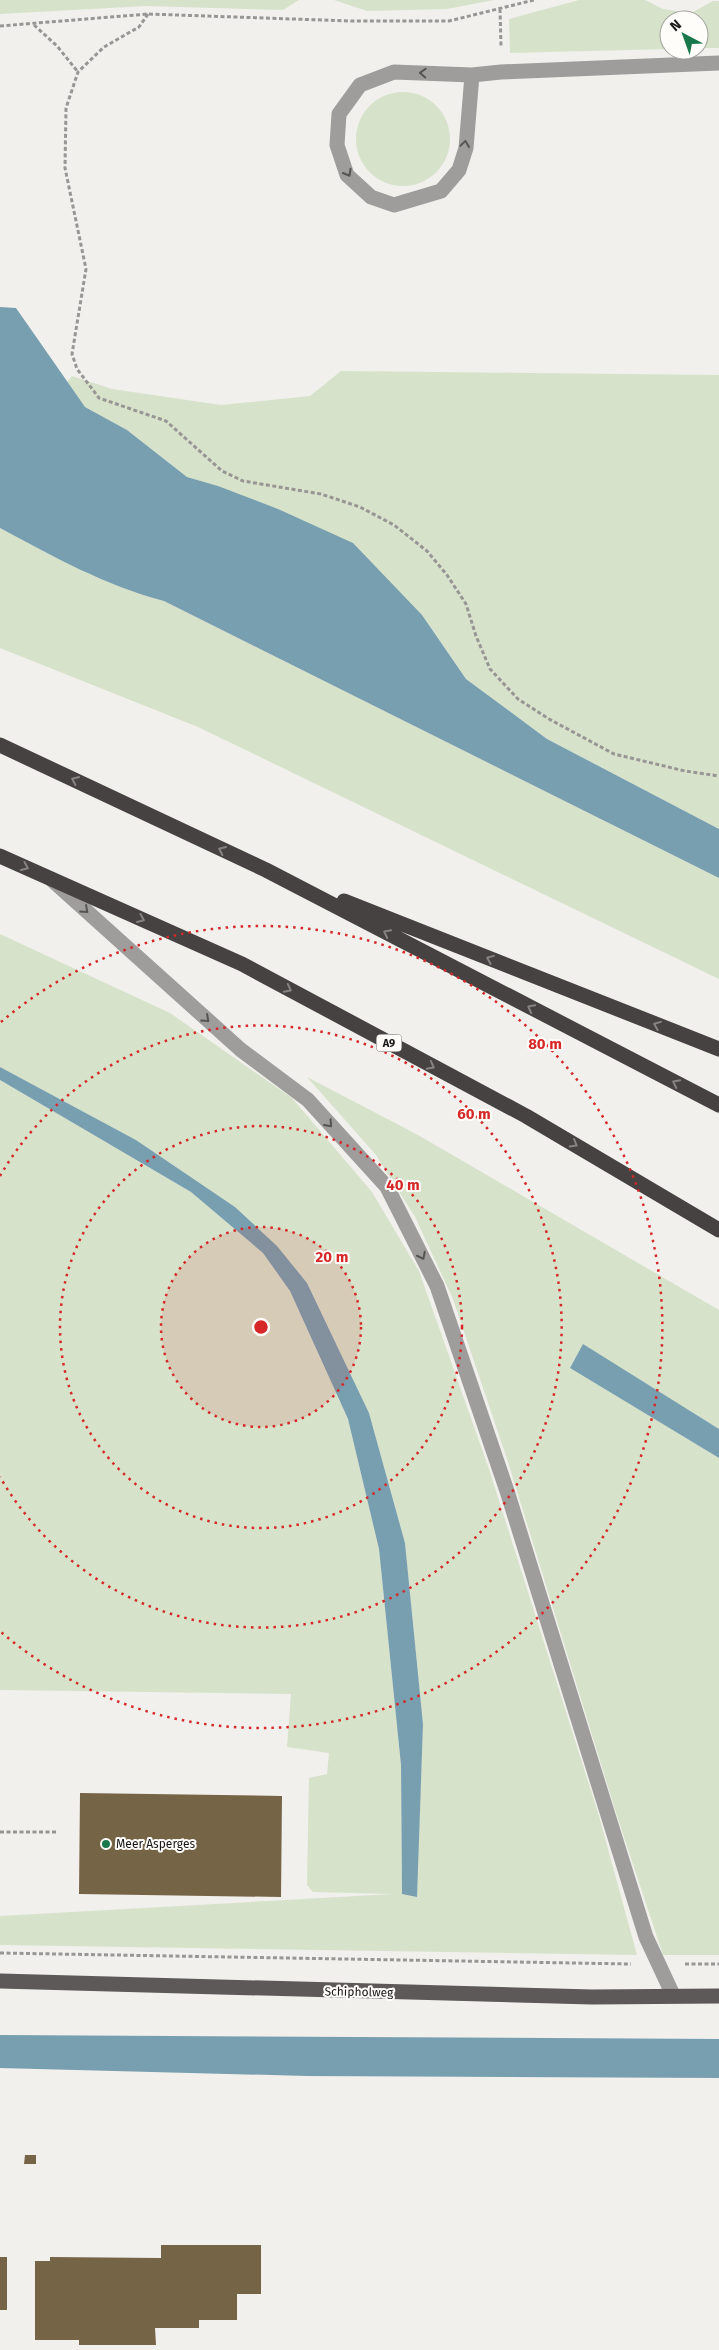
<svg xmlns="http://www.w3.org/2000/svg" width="719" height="2350" viewBox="0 0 719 2350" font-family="'Fira Sans',sans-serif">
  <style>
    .green { fill: #d7e2ca }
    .water { fill: #789faf }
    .building { fill: #766446 }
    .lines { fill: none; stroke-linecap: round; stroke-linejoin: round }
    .path { stroke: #979694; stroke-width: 3; stroke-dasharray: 4 2.5; stroke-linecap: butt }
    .minor { stroke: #9e9d9c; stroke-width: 15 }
    .major { stroke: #5c5958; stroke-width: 15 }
    .highway { stroke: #454241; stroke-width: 15 }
    .oneway { stroke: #555453 }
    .oneway2 { stroke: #868382 }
    .ring { fill: none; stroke: #d62828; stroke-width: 2.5; stroke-dasharray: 2.5 5 }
    .poi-dot { fill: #19774c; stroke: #fffdfa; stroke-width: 2 }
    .labels { text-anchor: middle; stroke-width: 4; stroke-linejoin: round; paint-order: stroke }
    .shield { fill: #fffdfa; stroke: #5e5d5b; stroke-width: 1 }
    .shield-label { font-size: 11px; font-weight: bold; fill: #191817 }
    .poi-label { font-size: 12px; fill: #191817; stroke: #fffdfa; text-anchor: start }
    .street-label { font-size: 12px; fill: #191817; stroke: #fffdfa }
    .centre { fill: #d62828; stroke: #fffdfa; stroke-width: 2.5 }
    .ring-label { font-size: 15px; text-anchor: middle; font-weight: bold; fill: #d62828; stroke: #fffdfa; stroke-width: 4; stroke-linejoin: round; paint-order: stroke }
  </style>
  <rect width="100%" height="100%" fill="#f1f0ed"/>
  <path class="green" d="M0,0H299L283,10L146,6L0,14Z
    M334,0H494L447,9L367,11Z
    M579,0H645L663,9L691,13L713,1H719V48H699V20H669V49L510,53L509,19Z
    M356 139a47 47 0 1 1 94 0a47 47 0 1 1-94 0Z
    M341,371L719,375V829L547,739L466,679L422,615L218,486L187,477L127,430L85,407L67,382L72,376L112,389L221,405L310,396Z
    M0,528C52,556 106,586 164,601L719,878V979L198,727L0,648Z
    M0,934L170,1013L292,1098L372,1192L419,1271L489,1469L599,1816L637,1955L0,1945V1916L393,1894L313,1892L307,1885L309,1778L327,1774L329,1753L287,1747L291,1694L0,1690V1080L191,1192L263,1253L290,1291L348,1419L379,1549L401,1765L402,1894L416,1896L423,1724L405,1543L369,1413L307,1283L235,1207L136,1140L0,1067Z
    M307,1077L418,1135L719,1310V1429L583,1345L570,1368L719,1458V1955H663L617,1816L508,1462L453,1299L415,1217L376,1155Z"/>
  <path class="water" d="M0,307L16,308L85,407L127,430L187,477L218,486L278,509L353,543L422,615L466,679L547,739L719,829V878L164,601C106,586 52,556 0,528Z
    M0,1067L136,1140L235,1207L277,1246L307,1283L369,1413L405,1543L423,1724L417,1897L402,1894L401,1765L379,1549L348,1419L290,1291L263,1253L191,1192L0,1080Z
    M583,1344L719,1429V1458L570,1368Z
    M0,2035L719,2039V2078L307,2076L0,2068Z"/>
  <path class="building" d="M80,1793L282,1796L281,1897L79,1894Z
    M25,2155H36V2164H24Z
    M161,2245H261V2294H237V2320H199V2328H155L156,2345H79V2340H35V2261H50V2257L161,2258Z
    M0,2257H7V2310H0Z"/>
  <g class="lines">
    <path class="path" d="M500,9L501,46
      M148,14L139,27L104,47L78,72L66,108L65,168L86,269L72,354L77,369L99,398L166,421L222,471L243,481L321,494L360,507L394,525L427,551L447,575L466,604L476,636L490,669L518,699L549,719L614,754L685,771L719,776
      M34,25L57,46L78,72
      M0,26L148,14L351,21H449L534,0
      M0,1832H58
      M0,1953L631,1964
      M685,1964H719"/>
    <path class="minor" d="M472,75L466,148L459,170L441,191L394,205L371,197L347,175L337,145L339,114L360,85L394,72L472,75L501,72L719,63
      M52,880L241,1050L308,1100L387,1187L437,1286L507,1491L646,1937L673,1995"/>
    <path class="major" d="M0,1981L592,1997L719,1996"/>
    <path class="highway" d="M0,745L266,870L719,1105
      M0,856L242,964L526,1116L719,1230
      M344,901L719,1049"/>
  </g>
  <defs><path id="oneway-chevron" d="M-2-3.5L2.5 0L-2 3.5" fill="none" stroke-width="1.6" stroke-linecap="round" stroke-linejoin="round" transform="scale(1.25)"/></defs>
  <g class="oneway">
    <use href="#oneway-chevron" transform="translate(423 73) rotate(-177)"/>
    <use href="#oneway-chevron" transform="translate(465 144) rotate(-82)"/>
    <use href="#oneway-chevron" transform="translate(348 173) rotate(60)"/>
    <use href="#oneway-chevron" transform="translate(85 910) rotate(42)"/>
    <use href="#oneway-chevron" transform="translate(206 1019) rotate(42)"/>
    <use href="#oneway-chevron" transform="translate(329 1124) rotate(48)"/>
    <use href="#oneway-chevron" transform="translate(422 1256) rotate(63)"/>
  </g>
  <g class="oneway2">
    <use href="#oneway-chevron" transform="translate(75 780) rotate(-155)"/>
    <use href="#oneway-chevron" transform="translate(222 850) rotate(-155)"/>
    <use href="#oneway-chevron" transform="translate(25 867) rotate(24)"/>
    <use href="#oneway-chevron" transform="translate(141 919) rotate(24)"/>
    <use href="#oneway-chevron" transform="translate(387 933) rotate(-153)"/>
    <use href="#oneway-chevron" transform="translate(490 959) rotate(-158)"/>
    <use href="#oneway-chevron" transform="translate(288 989) rotate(28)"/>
    <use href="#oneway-chevron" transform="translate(531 1008) rotate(-153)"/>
    <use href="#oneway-chevron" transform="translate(657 1025) rotate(-158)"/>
    <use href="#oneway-chevron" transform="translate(431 1066) rotate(28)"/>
    <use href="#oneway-chevron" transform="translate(676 1083) rotate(-153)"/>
    <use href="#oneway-chevron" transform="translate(574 1144) rotate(30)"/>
  </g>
  <circle cx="261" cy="1327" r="100" fill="#d62828" fill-opacity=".12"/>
  <g class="ring">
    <circle cx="261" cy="1327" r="100"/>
    <circle cx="261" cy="1327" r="201"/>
    <path d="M0 1176A301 301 0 1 1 0 1477"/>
    <path d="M1 1022A401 401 0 1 1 1 1632"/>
  </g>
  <circle class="poi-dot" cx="106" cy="1844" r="5"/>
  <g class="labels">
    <rect class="shield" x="376.5" y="1034.5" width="25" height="17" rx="4"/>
    <g class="shield-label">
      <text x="389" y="1047">A9</text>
    </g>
    <g class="poi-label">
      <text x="116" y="1848">Meer Asperges</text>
    </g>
    <g class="street-label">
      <text transform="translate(359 1992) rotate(1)" y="4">Schipholweg</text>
    </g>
  </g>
  <circle cx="261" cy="1327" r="8" class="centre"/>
  <g class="ring-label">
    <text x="545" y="1049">80 m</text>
    <text x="474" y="1119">60 m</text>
    <text x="403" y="1190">40 m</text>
    <text x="332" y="1262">20 m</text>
  </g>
  <g transform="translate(684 35) rotate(319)"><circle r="24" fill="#fffdfa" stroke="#a3a19f"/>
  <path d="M0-4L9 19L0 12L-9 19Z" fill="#19774c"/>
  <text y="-8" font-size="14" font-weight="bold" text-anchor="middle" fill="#191817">N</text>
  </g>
</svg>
